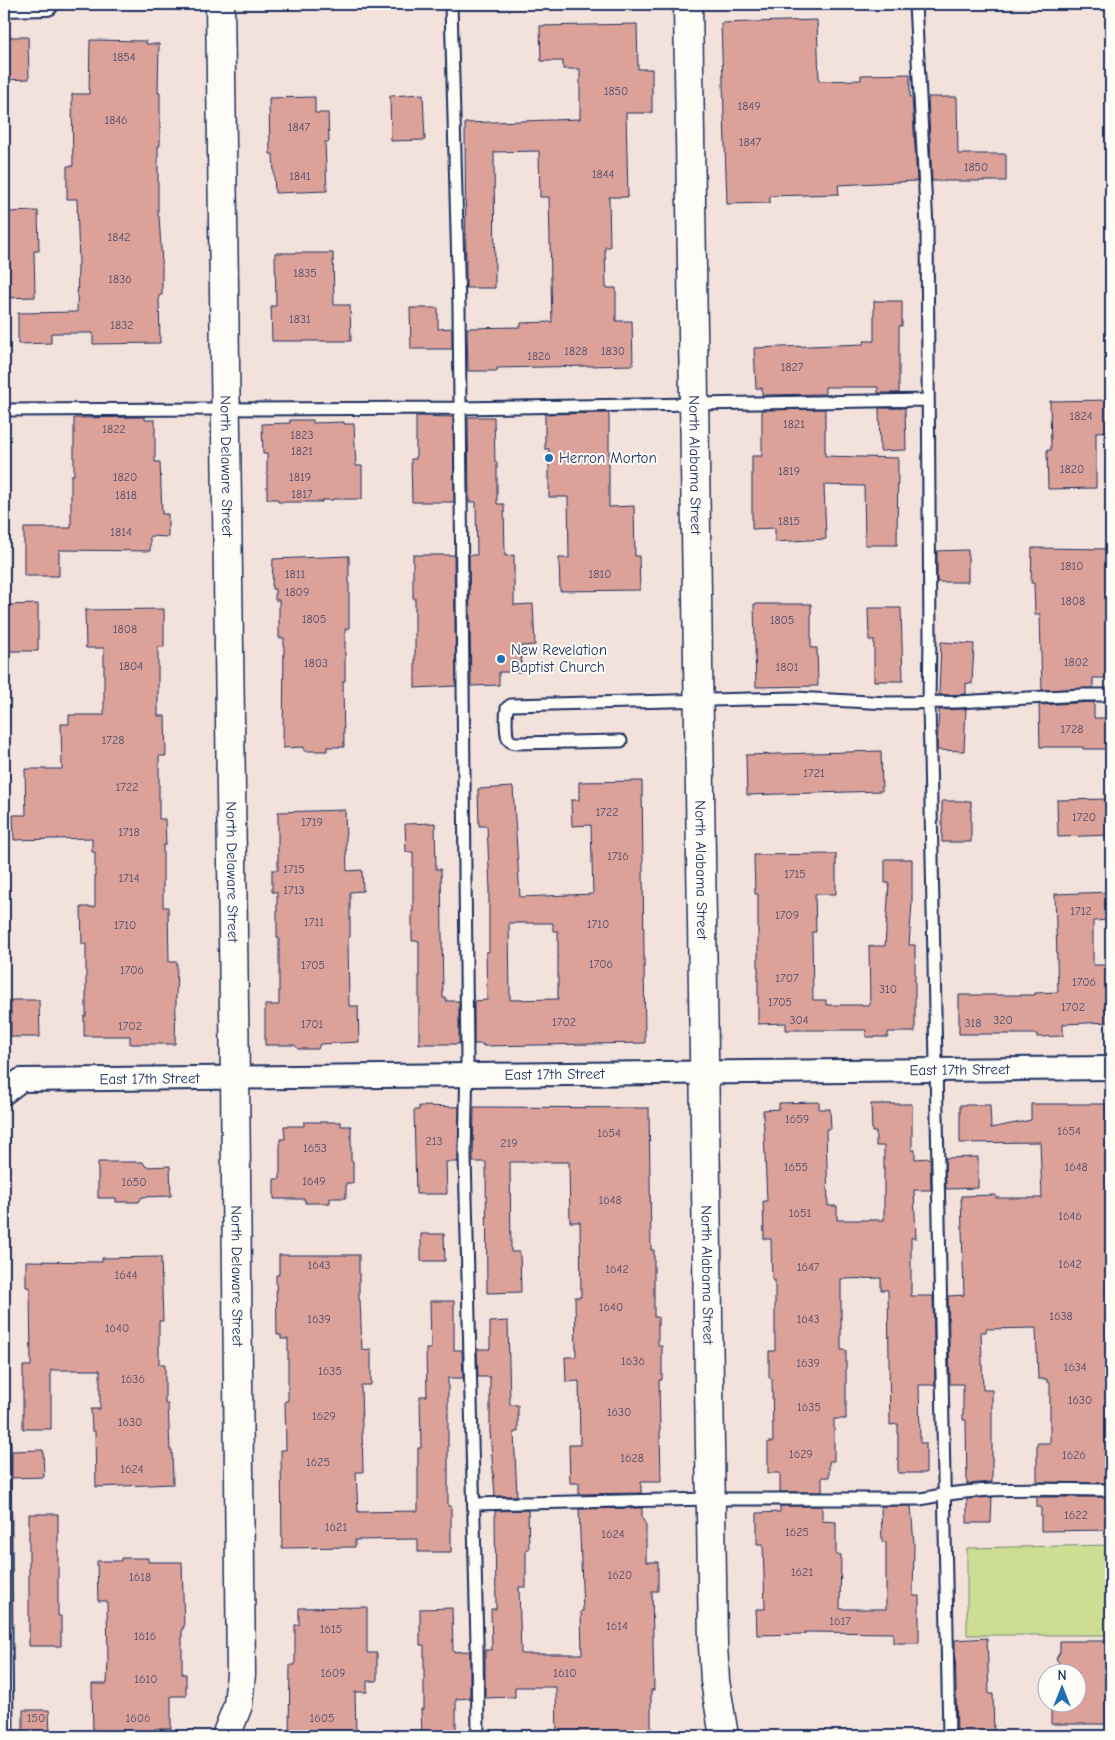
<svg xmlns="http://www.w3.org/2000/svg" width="1115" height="1740" viewBox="0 0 1115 1740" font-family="'Comic Neue',sans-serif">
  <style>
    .green { fill: #cdde92; stroke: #748678 }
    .building { fill: #dca29a; stroke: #1b2f5e; fill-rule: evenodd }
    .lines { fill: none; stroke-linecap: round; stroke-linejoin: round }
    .service-casing { stroke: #1b2f5e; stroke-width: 15 }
    .minor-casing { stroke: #1b2f5e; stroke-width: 26 }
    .secondary-casing { stroke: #1b2f5e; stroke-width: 31 }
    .service { stroke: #fdfcf7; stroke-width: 11 }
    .minor { stroke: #fdfcf7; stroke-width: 22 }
    .secondary { stroke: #fdfcf7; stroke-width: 28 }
    .poi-dot { fill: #1f6fb2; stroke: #fdfcf7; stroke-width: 2 }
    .labels { text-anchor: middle; stroke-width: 4; stroke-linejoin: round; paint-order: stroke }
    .number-label { font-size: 12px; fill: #4b4c6d }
    .poi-label { font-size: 15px; fill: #1b2f5e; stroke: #fdfcf7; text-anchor: start }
    .street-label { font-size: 15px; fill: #1b2f5e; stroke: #fdfcf7 }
  </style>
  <rect width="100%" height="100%" fill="#f3e1db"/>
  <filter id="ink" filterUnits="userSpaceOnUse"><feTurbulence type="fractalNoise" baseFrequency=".02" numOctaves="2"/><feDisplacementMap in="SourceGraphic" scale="10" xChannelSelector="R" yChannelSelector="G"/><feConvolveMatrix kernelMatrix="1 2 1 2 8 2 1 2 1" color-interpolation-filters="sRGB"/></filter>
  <g filter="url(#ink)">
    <path class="green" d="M1111,1545V1635H967V1548Z"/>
    <path class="building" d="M817,20L819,81L861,80V75L910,74V97H912L917,181L838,185L839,194L770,196V203L727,204L721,23Z
      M637,24L638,69H652V113H626L628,197H609L610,247H605L606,288H616V321H632L633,365L497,368V371H468L467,328L521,327V323L552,322L549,197H540L539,151L494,152L495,288H466L465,123L580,119V69H563V61H541L540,26Z
      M4,37H28L29,79L4,80Z
      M90,40L146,41V44H159L158,93H160V146H158V216H159L162,264V295H159L160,343L93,344V333H51V343L18,344V313L77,312L78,265H79L77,199H67V166H73L72,94H89Z
      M423,94L425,140L391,141L390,96Z
      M315,97V113H328L329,142H325L327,191L275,193L273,154H270L269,98Z
      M928,97H957L958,154H1006V181H932Z
      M38,211L39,251H34L35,297L4,298V260L8,259L7,212Z
      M275,253H333L334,305H350L351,341H272L271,306H276Z
      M874,301H902V326H899V393H878V387H825V394L762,395V388L756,389L754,348L864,344V341H874Z
      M410,308H438V329L452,328V349H411Z
      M1111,400V431L1096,432V488L1048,489L1047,450H1051L1050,401Z
      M879,408H905L906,450L880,451Z
      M825,409V456L898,458L897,545H865L864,486L824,485L826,539L775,542V528L752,529V456H762V410Z
      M609,413V507L634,506L635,556H639L640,590L560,591L559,558H569L568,497H549V449H545V414Z
      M416,416L453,417L454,502H412L411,459H416Z
      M145,417V420H155V462H160L162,514H168V537L150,536V551L59,550V576H24V528H71V475H74V418Z
      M468,417H494L495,462H497V504H504L505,556L514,555V605L533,604L535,645L521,646L522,672H499V685L471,686L469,555H477L476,502H469Z
      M290,420H313V423L344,422V424H354L356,466H362V499H333V500H322V502H278V499H267V454H263L262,424L290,423Z
      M1032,548L1111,549V678H1093V688L1042,690L1040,614H1035L1034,583H1031Z
      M968,550V582H937V551Z
      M413,555H454L456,686L415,688V598H413Z
      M349,556V629H345V681H343L344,747H327V751H304V747L283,748L284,638H279V600H275V589H272L273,559Z
      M38,604V651H9L8,605Z
      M754,604H811V648H817L818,686L756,687Z
      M868,608H901L903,681H874V640H869Z
      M164,609V647H158V716H165L166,756H159V819H165L166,845H163V907H168L169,962H177L175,1044H130V1036H84V1016H86V944H82L81,907H95V852H92V838L14,840L13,815H26L25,769H62L61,724H69V715H104V648H86L85,610Z
      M941,642L974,644L972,684L966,683V694L939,695Z
      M1094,702V718H1111V749H1083V747H1040L1039,705Z
      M966,709L964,751L937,750L939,710Z
      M881,751L882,791L747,795L746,755Z
      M642,781L645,1043L483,1046V1044H474V1001L487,1000L486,952H489V889H490L487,826H479L478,789L513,787L520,897L593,894L591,825L572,826L571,800H579V782ZM509,923H553V931H558V999L510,1000Z
      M1111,799V835L1058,837L1057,800Z
      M942,801H971V842H942Z
      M345,810L347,871L362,870L363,891L350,892V937L348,938L349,1006H358L359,1042L320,1044L318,1049H298L295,1045H265V1005H279V938H277V892H272V870H278V812Z
      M435,823L436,869H441L443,998H446V1001H459V1044H419V941H412V911H413V852H406L405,824Z
      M836,854V894H815L816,932H812L813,1000H826V1005H870L869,946H885L889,883H885V859H912V903L909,945H915V1032H888V1037H866V1030H786V1023L758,1024V894H755L754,855Z
      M1111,892V920L1093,921V965H1111V1022L1063,1024V1036L1037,1037V1034H959V995H1035V993L1058,992L1055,894Z
      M11,1000H39L40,1037H11Z
      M819,1102V1109H830L831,1129H826L828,1206H837V1220H884V1146H876V1132H872L871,1104H912V1150H915V1159L930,1158L931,1190H914L916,1238H911V1296H933L935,1385H919L920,1443H926V1473H898V1424L890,1425L888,1290H881V1278L841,1279V1350H846V1419H834V1461H829V1477H822V1492H780V1473H768V1442H773L772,1378H769V1351H775V1280H772L771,1239H764L763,1201H767L763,1110L779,1109V1103Z
      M1031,1104H1109V1153H1111V1279H1108L1111,1353V1483L1037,1482V1443H1050V1382H1047V1379H1038L1036,1328L986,1329V1332H981L983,1390H992V1482L967,1484L966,1420H963V1384H950L948,1296L964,1295L961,1196L996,1195V1198H1042L1040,1142L960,1143V1105H990L991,1128L1031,1120Z
      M419,1106L459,1107L458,1162H446L447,1194H416L414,1110H419Z
      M474,1107L649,1108L651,1250H654V1317H658V1346H662V1380H659L661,1482H641V1493L579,1494V1483H570L569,1445H580L579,1381L566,1382L565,1357H576L575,1297H581L580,1222H570L569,1162H510L511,1252H520L521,1292L487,1293L486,1162H473Z
      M304,1122H341V1126H351V1161H353V1183H346V1198H330V1203H305V1199H274V1179H280V1139H285L284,1126H304Z
      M978,1157V1188L946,1189L945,1158Z
      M98,1162H143L146,1167L170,1166L171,1196L142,1197L139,1202H116V1198H98Z
      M421,1234H444L445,1261H421Z
      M279,1255H359V1300H360L362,1350L371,1349V1385H361L363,1472H356L358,1512L418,1511V1448H421L420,1396H427L426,1349H431L430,1301H454V1350H462L463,1378H448V1506H451V1552H418V1539L355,1540V1547L282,1548L281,1450H286L285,1401H288V1339H281V1335H277L276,1275H279Z
      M161,1257L163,1321H159V1364H165V1404H168L170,1450H172L173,1484L96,1487L95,1431H92L91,1409H100V1370H51V1429H23V1366H31L30,1287H26V1261L102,1262V1258Z
      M508,1321L510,1405H518V1432H514L517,1496H495L490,1432V1377H478L477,1349H490V1322Z
      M43,1450L44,1477L12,1478V1451Z
      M992,1497L991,1523H967V1499Z
      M1037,1497H1111V1530L1041,1531V1507H1037Z
      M780,1506H822V1521L836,1522V1555H841L840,1609H886V1542H882L881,1506H911L914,1544L913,1596H919V1643H893V1633L805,1632V1634L757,1635L756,1609H765L763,1544H757V1513L780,1512Z
      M642,1508V1518L646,1525V1562H658V1591H652L654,1690H651V1736H557L556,1687H515V1697L485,1698V1650H492L491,1609H496L495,1511L528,1510L529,1549H526V1587H519L521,1654H582L581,1611H583L579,1509Z
      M29,1514H58V1616H61V1646H29Z
      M121,1558H148V1562H182L184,1628H182V1674H186V1696H171V1729H154V1736H93L92,1684H107L108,1662L107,1601H98L97,1561H121Z
      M367,1607V1653H377V1681H367V1692H355L356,1732H342V1736H289L290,1665H295V1625H299V1608Z
      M452,1608L453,1652L470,1651V1698L456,1699V1736H422L421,1709H424V1645H420V1609Z
      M987,1638L989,1694H993L994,1736H957L955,1640Z
      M1060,1641H1111L1110,1724H1051V1702H1078V1672H1061V1665L1056,1659L1060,1652Z
      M23,1710H49L50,1736H23Z"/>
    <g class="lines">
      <g class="service-casing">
        <path id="service" d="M451,4L459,307L467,1060L465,1156L477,1643L478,1736
          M915,4L927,227L930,638L929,702L949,1736
          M4,410L460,408L928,400
          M621,741L516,743C513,743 511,742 509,740C505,736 506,714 507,708L511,705L794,698L888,703L957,702L1083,695H1111
          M4,1442L7,1736
          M474,1504L711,1499H921C983,1485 1048,1490 1111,1490"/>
      </g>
      <g class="minor-casing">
        <g id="minor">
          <path d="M4,5L47,4"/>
          <path id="s1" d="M4,1093L21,1080L1111,1068"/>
        </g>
      </g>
      <g class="secondary-casing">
        <g id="secondary">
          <path id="s2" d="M220,4L235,1078L241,1674L238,1705L226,1736"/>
          <path id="s3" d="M688,4L713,1645L715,1681L724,1736"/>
        </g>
      </g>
      <use href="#service" class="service"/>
      <use href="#minor" class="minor"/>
      <use href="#secondary" class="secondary"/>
    </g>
  </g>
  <g class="poi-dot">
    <circle cx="549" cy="458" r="5"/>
    <circle cx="501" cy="659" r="5"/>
  </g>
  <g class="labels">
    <g class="number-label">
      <text x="124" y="61">1854</text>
      <text x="616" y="95">1850</text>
      <text x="749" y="110">1849</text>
      <text x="116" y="124">1846</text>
      <text x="299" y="131">1847</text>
      <text x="750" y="146">1847</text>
      <text x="976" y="171">1850</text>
      <text x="603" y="178">1844</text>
      <text x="300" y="180">1841</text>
      <text x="119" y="241">1842</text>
      <text x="305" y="277">1835</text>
      <text x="120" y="283">1836</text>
      <text x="300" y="323">1831</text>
      <text x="122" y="329">1832</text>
      <text x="576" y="355">1828</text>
      <text x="613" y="355">1830</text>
      <text x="539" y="360">1826</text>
      <text x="792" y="371">1827</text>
      <text x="1081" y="420">1824</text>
      <text x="794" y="428">1821</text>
      <text x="114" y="433">1822</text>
      <text x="302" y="439">1823</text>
      <text x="302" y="455">1821</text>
      <text x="1072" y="473">1820</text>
      <text x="789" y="475">1819</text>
      <text x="125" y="481">1820</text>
      <text x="300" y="481">1819</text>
      <text x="302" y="498">1817</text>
      <text x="126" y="499">1818</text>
      <text x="789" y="525">1815</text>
      <text x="121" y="536">1814</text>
      <text x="1072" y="570">1810</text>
      <text x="295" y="578">1811</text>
      <text x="600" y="578">1810</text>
      <text x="297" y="596">1809</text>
      <text x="1073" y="605">1808</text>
      <text x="314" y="623">1805</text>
      <text x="782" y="624">1805</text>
      <text x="125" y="633">1808</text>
      <text x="1076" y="666">1802</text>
      <text x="316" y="667">1803</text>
      <text x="131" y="670">1804</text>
      <text x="787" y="671">1801</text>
      <text x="1072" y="733">1728</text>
      <text x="113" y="744">1728</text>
      <text x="814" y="777">1721</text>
      <text x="127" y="791">1722</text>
      <text x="607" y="816">1722</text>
      <text x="1084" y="821">1720</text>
      <text x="312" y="826">1719</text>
      <text x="129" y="836">1718</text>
      <text x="618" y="860">1716</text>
      <text x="294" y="873">1715</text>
      <text x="795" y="878">1715</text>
      <text x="129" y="882">1714</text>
      <text x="294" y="894">1713</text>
      <text x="1081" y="915">1712</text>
      <text x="787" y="919">1709</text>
      <text x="314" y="926">1711</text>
      <text x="598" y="928">1710</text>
      <text x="125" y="929">1710</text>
      <text x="601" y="968">1706</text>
      <text x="313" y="969">1705</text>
      <text x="132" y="974">1706</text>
      <text x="787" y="982">1707</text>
      <text x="1084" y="986">1706</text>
      <text x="888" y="993">310</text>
      <text x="780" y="1006">1705</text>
      <text x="1073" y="1011">1702</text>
      <text x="799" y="1024">304</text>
      <text x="1003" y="1024">320</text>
      <text x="564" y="1026">1702</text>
      <text x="973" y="1027">318</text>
      <text x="312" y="1028">1701</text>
      <text x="130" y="1030">1702</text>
      <text x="797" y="1123">1659</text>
      <text x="1069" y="1135">1654</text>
      <text x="609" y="1137">1654</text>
      <text x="434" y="1145">213</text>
      <text x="509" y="1147">219</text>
      <text x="315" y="1152">1653</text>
      <text x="796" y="1171">1655</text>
      <text x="1076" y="1171">1648</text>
      <text x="314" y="1185">1649</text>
      <text x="134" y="1186">1650</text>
      <text x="610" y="1204">1648</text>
      <text x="800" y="1217">1651</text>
      <text x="1070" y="1220">1646</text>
      <text x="1070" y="1268">1642</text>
      <text x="319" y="1269">1643</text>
      <text x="808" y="1271">1647</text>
      <text x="617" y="1273">1642</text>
      <text x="126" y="1279">1644</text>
      <text x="611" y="1311">1640</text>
      <text x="1061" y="1320">1638</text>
      <text x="319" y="1323">1639</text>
      <text x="808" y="1323">1643</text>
      <text x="117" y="1332">1640</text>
      <text x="633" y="1365">1636</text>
      <text x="808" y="1367">1639</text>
      <text x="1075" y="1371">1634</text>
      <text x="330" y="1375">1635</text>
      <text x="133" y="1383">1636</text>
      <text x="1080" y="1404">1630</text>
      <text x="809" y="1411">1635</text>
      <text x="619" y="1416">1630</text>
      <text x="324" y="1420">1629</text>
      <text x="130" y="1426">1630</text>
      <text x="801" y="1458">1629</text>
      <text x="1074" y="1459">1626</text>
      <text x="632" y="1462">1628</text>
      <text x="318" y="1466">1625</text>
      <text x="132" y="1473">1624</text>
      <text x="1076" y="1519">1622</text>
      <text x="336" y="1531">1621</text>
      <text x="797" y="1536">1625</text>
      <text x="613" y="1538">1624</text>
      <text x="802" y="1576">1621</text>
      <text x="620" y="1579">1620</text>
      <text x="140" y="1581">1618</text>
      <text x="840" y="1625">1617</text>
      <text x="617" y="1630">1614</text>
      <text x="331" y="1633">1615</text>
      <text x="145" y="1640">1616</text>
      <text x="333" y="1677">1609</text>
      <text x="565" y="1677">1610</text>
      <text x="146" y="1683">1610</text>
      <text x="36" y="1722">150</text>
      <text x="138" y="1722">1606</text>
      <text x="322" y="1722">1605</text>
    </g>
    <g class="poi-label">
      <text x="559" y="463">Herron Morton</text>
      <text x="511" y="655">New Revelation<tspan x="511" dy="17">Baptist Church</tspan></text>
    </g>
    <g class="street-label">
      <text dy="5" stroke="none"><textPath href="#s3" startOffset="461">North Alabama Street</textPath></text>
      <text dy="5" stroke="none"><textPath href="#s2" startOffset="462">North Delaware Street</textPath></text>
      <text dy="5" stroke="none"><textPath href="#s3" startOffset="866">North Alabama Street</textPath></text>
      <text dy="5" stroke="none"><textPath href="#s2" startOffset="868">North Delaware Street</textPath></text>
      <text dy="5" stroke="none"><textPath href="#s1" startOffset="960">East 17th Street</textPath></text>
      <text dy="5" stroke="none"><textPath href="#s1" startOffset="555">East 17th Street</textPath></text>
      <text dy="5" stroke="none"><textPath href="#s1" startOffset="150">East 17th Street</textPath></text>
      <text dy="5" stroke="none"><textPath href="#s3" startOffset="1271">North Alabama Street</textPath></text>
      <text dy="5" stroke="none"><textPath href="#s2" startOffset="1272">North Delaware Street</textPath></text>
    </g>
  </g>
  <rect width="1115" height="1740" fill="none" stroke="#fdfcf7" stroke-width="20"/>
  <rect x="10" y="10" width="1095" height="1720" fill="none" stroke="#1b2f5e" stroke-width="2" filter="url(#ink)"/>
  <g transform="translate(1062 1688)"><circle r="24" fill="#fdfcf7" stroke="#a3aaba"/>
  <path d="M0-4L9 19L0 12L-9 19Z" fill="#1f6fb2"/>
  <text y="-8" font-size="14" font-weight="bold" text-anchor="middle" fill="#1b2f5e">N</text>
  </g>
</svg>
